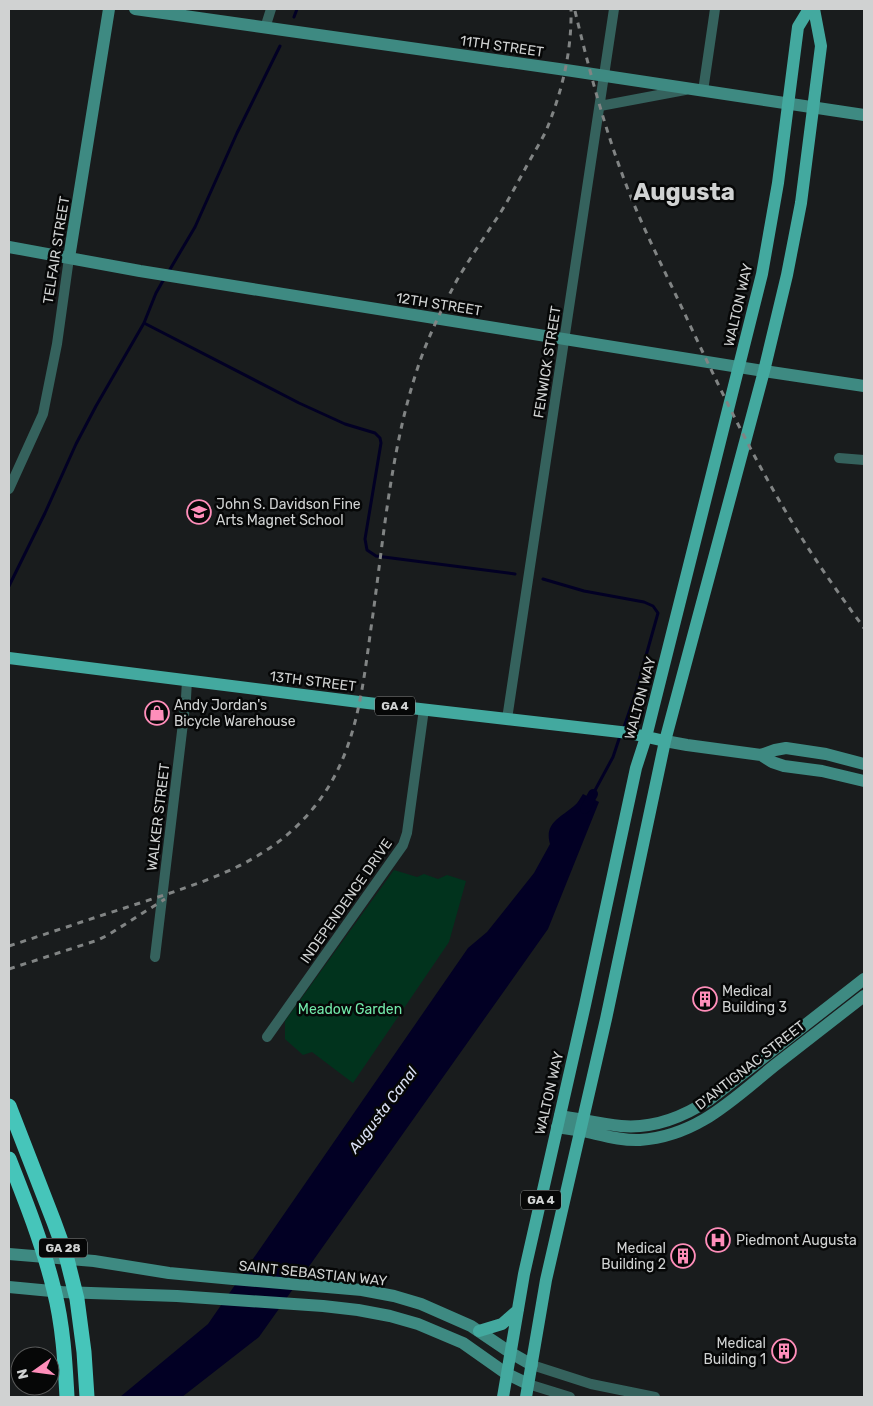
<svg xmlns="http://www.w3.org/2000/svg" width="873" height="1406" viewBox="0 0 873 1406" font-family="Rubik,sans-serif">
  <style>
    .green { fill: #01331d }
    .water { fill: #020024 }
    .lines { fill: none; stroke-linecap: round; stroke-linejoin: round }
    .stream { stroke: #020024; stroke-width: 3 }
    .canal { stroke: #020024; stroke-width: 10 }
    .street { stroke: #35625d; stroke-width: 10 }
    .secondary { stroke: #3e8a82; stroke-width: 12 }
    .primary { stroke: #43a99f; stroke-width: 12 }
    .rail { stroke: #818484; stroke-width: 3; stroke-dasharray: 6 6; stroke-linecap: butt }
    .highway-bridge { stroke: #46c5ba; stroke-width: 15 }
    .labels { text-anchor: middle; stroke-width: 5; stroke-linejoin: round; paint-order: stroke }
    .shield { fill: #060707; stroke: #939595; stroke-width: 1 }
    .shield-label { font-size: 12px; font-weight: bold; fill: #d0d2d2 }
    .street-label { font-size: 14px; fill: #d0d2d2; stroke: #060707 }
    .poi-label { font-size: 14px; fill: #d0d2d2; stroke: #060707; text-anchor: start }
    .park-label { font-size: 14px; fill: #72e9aa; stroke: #060707 }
    .water-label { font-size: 15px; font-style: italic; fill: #dbe1f5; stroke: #060707 }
    .town-label { font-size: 24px; font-weight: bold; fill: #d0d2d2; stroke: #060707 }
  </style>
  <rect width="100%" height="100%" fill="#191c1d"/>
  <path class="green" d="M394,870L417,877L424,874L438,879L447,875L466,881L449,942L353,1083L312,1052L303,1055L285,1039V1021Z"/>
  <path class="water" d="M583,794L599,802L548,929L259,1337L182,1397H120L208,1324L468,948L487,932L534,873L550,844C544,823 560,818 574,806C578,803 580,798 583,794Z"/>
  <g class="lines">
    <path class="stream" d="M294,17L297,9
      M169,271L195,227L237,133L280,46
      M144,323L299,403L345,424L375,433L380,438L381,443L365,539L367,550L376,556L515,574
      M543,579L584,591L644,602L653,606L658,613L635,695L623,730
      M9,586L45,513L76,444L96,406L144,323L156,293L164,279
      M593,794L613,757L620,736"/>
    <path class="canal" d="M585,809L593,794"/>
    <path class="street" d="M265,28L271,9
      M703,91L715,9
      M600,106L685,90
      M839,458L864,460
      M9,489L43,414L57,344L69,258
      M507,719L614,9
      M155,957L186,698L187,680
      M267,1037L403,845L407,833L424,709
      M532,1365L591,1384L655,1397
      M528,1384L570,1397"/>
    <path class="secondary" d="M135,9L566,70L864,115
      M9,247L140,271L764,371L864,386
      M69,258L109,9
      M665,741L687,745L761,755L772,762L784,766L822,771L864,781
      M761,755L775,750L786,748L826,754L864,764
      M560,1116C580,1119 601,1124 621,1126C654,1129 683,1117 709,1100L864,979
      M557,1127C566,1129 575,1130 583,1131C602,1135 621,1141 640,1140C697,1136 732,1100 774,1066C804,1043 834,1019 864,996
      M9,1254L94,1261L169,1273L233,1279L362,1290L394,1296L421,1304L471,1326L511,1353L532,1365
      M9,1287L62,1292L177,1296L323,1306L358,1310L390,1316L418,1324L463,1343L507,1374L528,1384"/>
    <path class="primary" d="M9,658L359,702L629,733L665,741
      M479,1331L502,1324L518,1310
      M503,1397L524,1274L585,1005L636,768L646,737L762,274L778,183L798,27L809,9
      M526,1397L546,1280L606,1019L665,741L764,371L787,275L801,203L821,46L814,9"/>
    <path class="rail" d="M575,11C588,65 602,119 621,171C640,224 666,273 689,323C721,391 753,458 792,522C814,559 839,594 864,628
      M9,946C52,932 96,917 140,903C206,881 270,863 315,806C359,751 363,682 373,614C384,534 391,451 416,373C426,341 441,310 457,280C470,258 485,236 499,215C508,201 515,187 523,173C530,159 539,145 546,131C562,92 572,51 571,9
      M9,969L98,940L108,935L165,899"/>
    <path class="highway-bridge" d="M9,1106L54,1222L66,1255L77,1299L84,1352L87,1397
      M9,1159C26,1202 43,1245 54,1290C63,1325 65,1361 67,1397"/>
  </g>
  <defs>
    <g id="school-ring" transform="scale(1.25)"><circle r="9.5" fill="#060707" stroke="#ff8eba" stroke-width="1.5"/><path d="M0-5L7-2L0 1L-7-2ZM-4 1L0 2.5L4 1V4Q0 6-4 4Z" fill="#ff8eba"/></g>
    <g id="shop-ring" transform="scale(1.25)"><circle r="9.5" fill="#060707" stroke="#ff8eba" stroke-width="1.5"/><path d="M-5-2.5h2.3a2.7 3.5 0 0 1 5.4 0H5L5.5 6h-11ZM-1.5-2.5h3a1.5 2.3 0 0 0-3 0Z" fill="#ff8eba"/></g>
    <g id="building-ring" transform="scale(1.25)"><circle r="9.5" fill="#060707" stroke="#ff8eba" stroke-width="1.5"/><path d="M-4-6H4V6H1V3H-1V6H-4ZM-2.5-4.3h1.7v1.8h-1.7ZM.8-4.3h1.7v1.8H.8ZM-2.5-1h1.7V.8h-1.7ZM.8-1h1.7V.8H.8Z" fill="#ff8eba"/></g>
    <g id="hospital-ring" transform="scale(1.25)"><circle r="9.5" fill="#060707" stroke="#ff8eba" stroke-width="1.5"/><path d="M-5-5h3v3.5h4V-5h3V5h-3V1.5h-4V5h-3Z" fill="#ff8eba"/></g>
  </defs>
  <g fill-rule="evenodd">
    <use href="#school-ring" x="199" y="512"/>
    <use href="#shop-ring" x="157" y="713"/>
    <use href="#building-ring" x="705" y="999"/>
    <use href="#hospital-ring" x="718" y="1240"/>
    <use href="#building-ring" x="683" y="1256"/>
    <use href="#building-ring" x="784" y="1351"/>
  </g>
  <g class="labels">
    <g class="shield">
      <rect x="375" y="696.5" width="40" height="19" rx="4"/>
      <rect x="521" y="1190.5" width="40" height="19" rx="4"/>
      <rect x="39" y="1238.5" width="48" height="19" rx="4"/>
    </g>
    <g class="shield-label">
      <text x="395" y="710">GA 4</text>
      <text x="541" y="1204">GA 4</text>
      <text x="63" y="1252">GA 28</text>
    </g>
    <g class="street-label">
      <text transform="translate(502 46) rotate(8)" y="5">11TH STREET</text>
      <text transform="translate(56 250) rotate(-81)" y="5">TELFAIR STREET</text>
      <text transform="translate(439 304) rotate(9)" y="5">12TH STREET</text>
      <text transform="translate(738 305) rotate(-77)" y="5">WALTON WAY</text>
      <text transform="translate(547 362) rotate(-81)" y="5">FENWICK STREET</text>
      <text transform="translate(313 681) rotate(7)" y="5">13TH STREET</text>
      <text transform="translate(640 698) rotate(-75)" y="5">WALTON WAY</text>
      <text transform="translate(158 817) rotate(-83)" y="5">WALKER STREET</text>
      <text transform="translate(346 901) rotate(-55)" y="5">INDEPENDENCE DRIVE</text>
      <text transform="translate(750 1065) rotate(-38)" y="5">D'ANTIGNAC STREET</text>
      <text transform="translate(549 1093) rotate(-77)" y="5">WALTON WAY</text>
      <text transform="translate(313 1273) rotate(6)" y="5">SAINT SEBASTIAN WAY</text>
    </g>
    <g class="poi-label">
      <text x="216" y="509">John S. Davidson Fine<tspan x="216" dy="16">Arts Magnet School</tspan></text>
      <text x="174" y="710">Andy Jordan's<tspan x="174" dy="16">Bicycle Warehouse</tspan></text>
      <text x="722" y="996">Medical<tspan x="722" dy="16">Building 3</tspan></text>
      <text x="736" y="1245">Piedmont Augusta</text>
      <text x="666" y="1253" text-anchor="end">Medical<tspan x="666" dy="16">Building 2</tspan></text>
      <text x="766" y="1348" text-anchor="end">Medical<tspan x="766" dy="16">Building 1</tspan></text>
    </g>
    <g class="park-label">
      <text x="350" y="1014">Meadow Garden</text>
    </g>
    <g class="water-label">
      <text transform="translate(383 1110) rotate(-53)" y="5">Augusta Canal</text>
    </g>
    <g class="town-label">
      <text x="684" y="200">Augusta</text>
    </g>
  </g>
  <rect width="873" height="1406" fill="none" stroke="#d0d2d2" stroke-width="20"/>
  <g transform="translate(35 1371) rotate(256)"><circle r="24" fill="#060707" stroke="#575858"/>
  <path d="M0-4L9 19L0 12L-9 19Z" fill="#ff8eba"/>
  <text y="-8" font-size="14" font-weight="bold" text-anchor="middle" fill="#d0d2d2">N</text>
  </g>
</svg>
